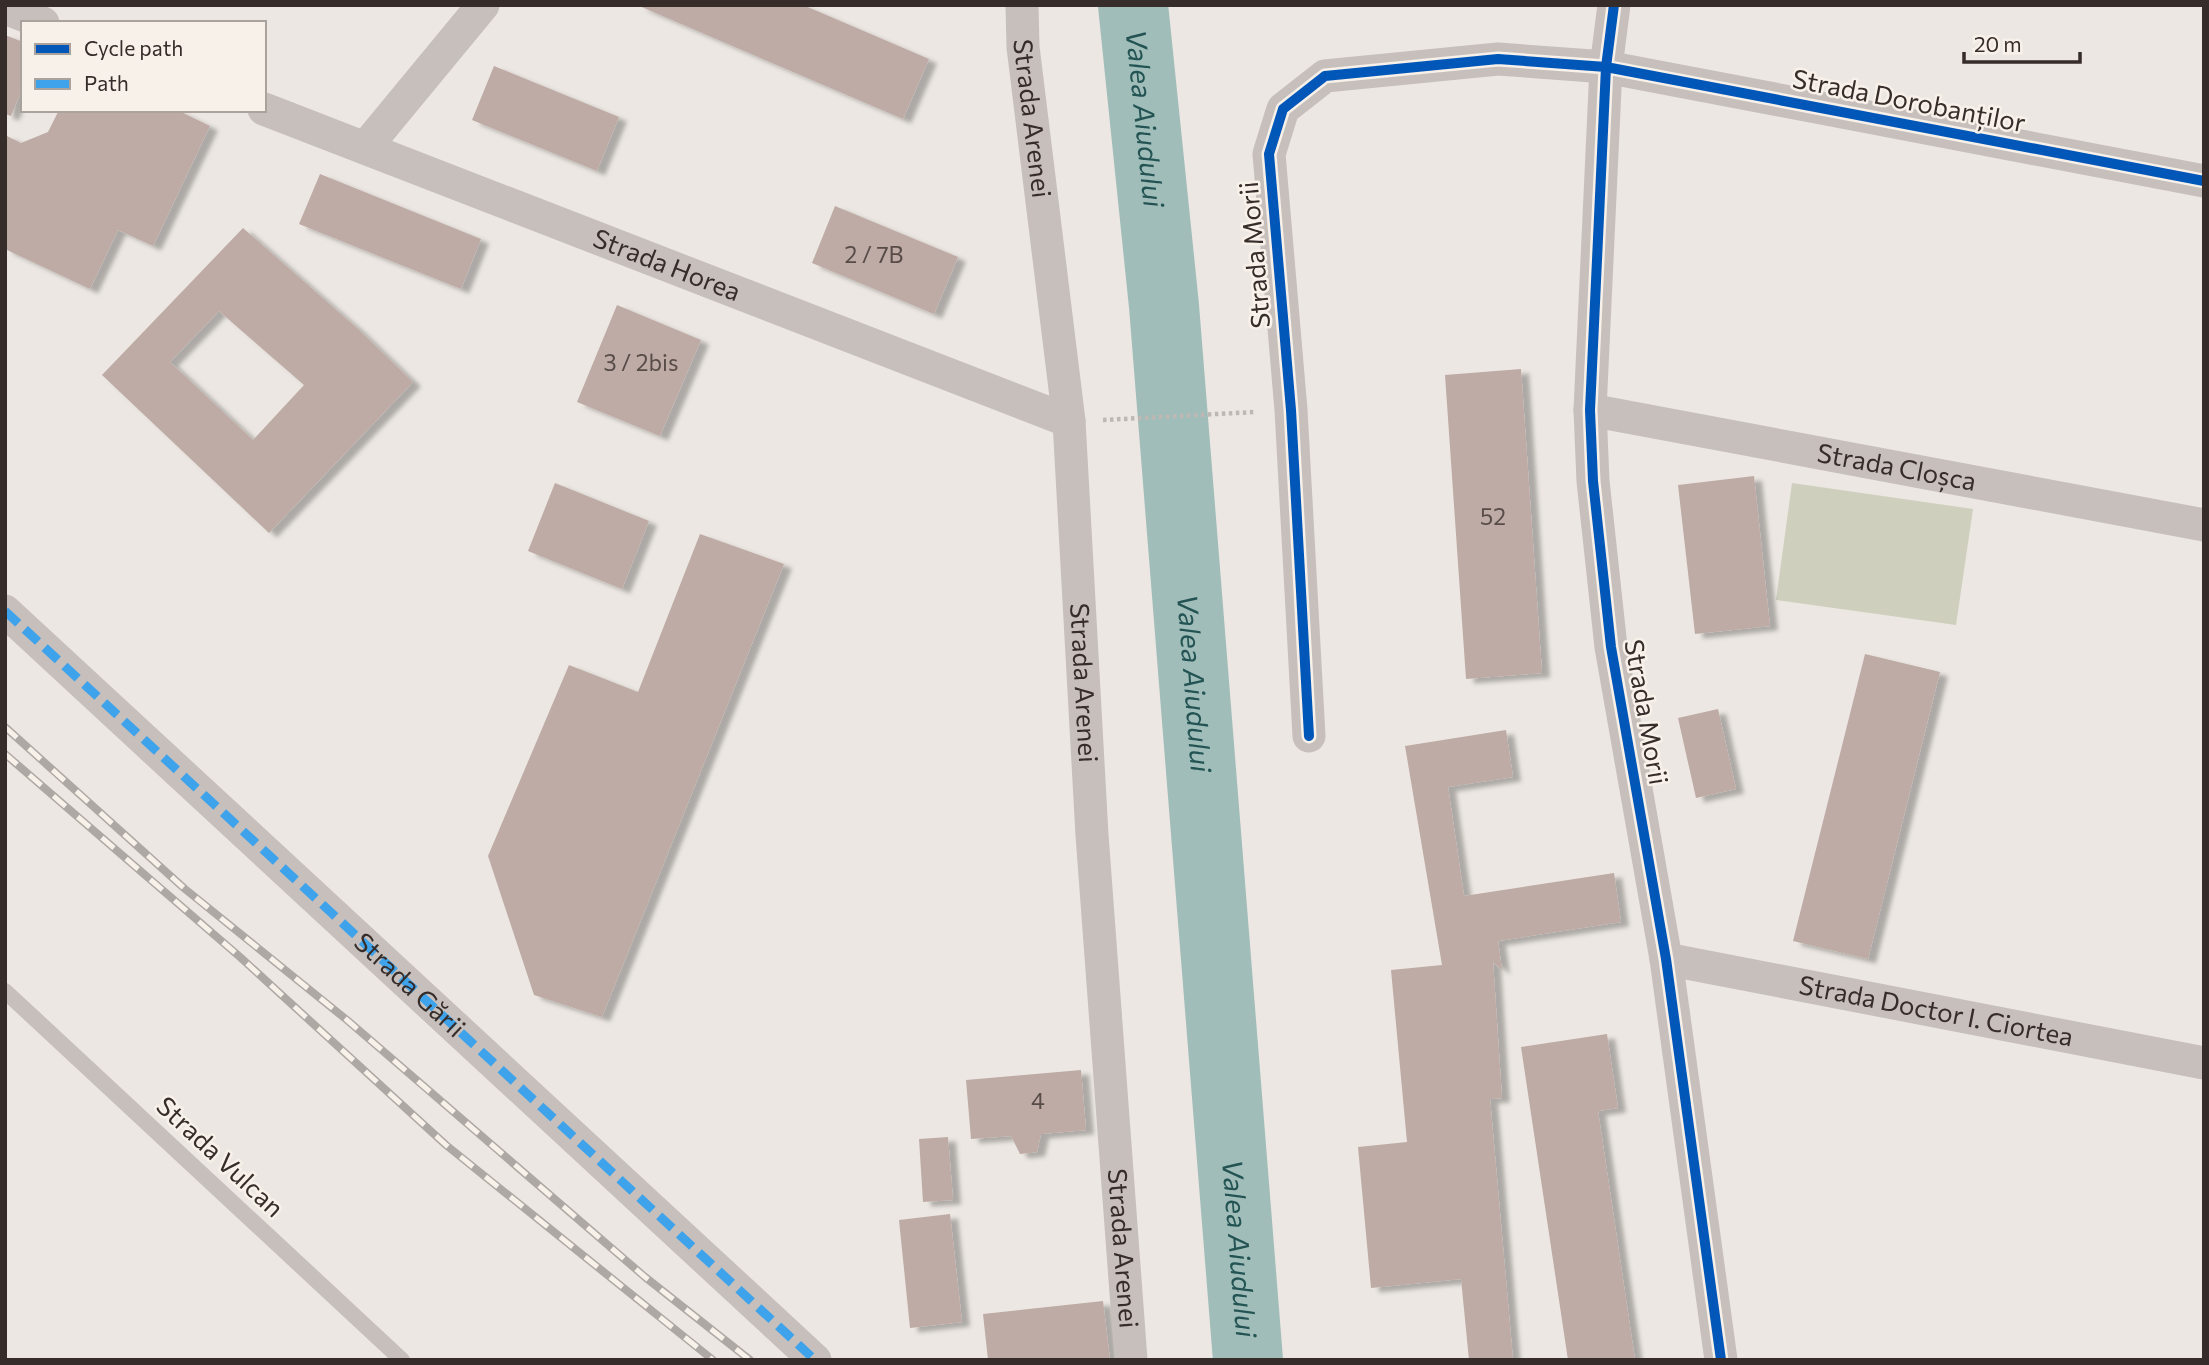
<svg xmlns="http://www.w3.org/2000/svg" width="2209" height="1365" viewBox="0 0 2209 1365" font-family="Commissioner,sans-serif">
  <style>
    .green { fill: #ced0bd }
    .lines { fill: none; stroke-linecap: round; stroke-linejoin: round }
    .river { stroke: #a0bdba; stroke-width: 70 }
    .building { fill: #beaba5; fill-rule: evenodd; filter: url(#shadow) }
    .path { stroke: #beb8b4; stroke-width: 4.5; stroke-dasharray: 3.5 3.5; stroke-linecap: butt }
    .lane { stroke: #c6bfbb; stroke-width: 16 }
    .street { stroke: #c6bfbb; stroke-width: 33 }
    .rail-casing { stroke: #aea8a5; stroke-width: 8 }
    .rail { stroke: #f8f1ea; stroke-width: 5; stroke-dasharray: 16; stroke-linecap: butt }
    .quiet { stroke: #3fa3eb; stroke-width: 9; stroke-dasharray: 18 9; stroke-linecap: butt }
    .cycleway-casing { stroke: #f8f1ea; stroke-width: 15 }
    .cycleway { stroke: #0057b8; stroke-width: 10 }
    .labels { text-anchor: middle; stroke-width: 5; stroke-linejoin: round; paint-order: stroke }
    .number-label { font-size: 23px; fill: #584c49 }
    .street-label { font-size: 26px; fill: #362d2a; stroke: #f8f1ea }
    .water-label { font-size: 28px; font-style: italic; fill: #235453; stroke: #f8f1ea }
  </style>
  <defs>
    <filter id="shadow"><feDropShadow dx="8" dy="4.5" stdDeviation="2" flood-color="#0004"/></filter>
  </defs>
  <rect width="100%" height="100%" fill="#ece7e2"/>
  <path class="green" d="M1792,483L1973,509L1956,625L1776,600Z"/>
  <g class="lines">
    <path class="river" id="s1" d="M1133,5L1164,306L1248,1360"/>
  </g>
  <path class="building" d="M637,5H803L929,59L903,119Z
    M5,35L23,42V87L11,116L5,114Z
    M494,66L619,117L597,171L472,120Z
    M59,110H177L210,126L153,246L118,230L90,289L5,249V135L21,143L48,132Z
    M320,174L481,239L461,289L299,224Z
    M835,206L958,257L934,314L812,263Z
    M243,228L358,329L413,382L269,533L102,375ZM219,311L304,385L253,440L170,362Z
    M617,305L701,340L660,436L577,402Z
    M1521,369L1542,673L1466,679L1445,375Z
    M1754,476L1770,626L1695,634L1678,485Z
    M555,483L649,521L622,589L528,551Z
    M700,534L784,564L602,1017L534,995L488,856L569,665L638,692Z
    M1865,654L1940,672L1868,959L1793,941Z
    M1718,709L1736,789L1696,798L1678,718Z
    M1506,730L1513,777L1448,787L1464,896L1614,873L1621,922L1498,941L1502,970L1493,962L1502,1098L1490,1099L1513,1360H1469L1461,1279L1371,1288L1358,1147L1407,1142L1391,970L1442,965L1405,746Z
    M1607,1034L1618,1108L1598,1111L1635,1360H1568L1521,1047Z
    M1081,1070L1086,1130L1041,1134L1037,1152L1020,1154L1011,1136L971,1139L966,1080Z
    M948,1137L953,1200L923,1202L919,1139Z
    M950,1214L962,1322L910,1328L899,1220Z
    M1103,1301L1110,1360H988L983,1314Z"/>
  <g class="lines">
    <path class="path" d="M1103,420L1255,412"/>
    <path class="lane" d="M5,991L402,1360"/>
    <g class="street">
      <path id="s2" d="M1022,5L1023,47L1069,421L1092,835L1131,1360"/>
      <path d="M1614,5L1606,67L1590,410L1593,481L1611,647L1666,959L1721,1360"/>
      <path d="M5,8L43,23"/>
      <path id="s3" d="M264,109L1069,421"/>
      <path d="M365,148L483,5"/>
      <path id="s4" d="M1590,410L2204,525"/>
      <path id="s5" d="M5,611L815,1360"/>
      <path d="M1309,736L1291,410L1269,154L1283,109L1325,76L1498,59L1606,67L2204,181"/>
      <path id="s6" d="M1666,959L2204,1063"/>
    </g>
    <g class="rail-casing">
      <path id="rail" d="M5,727L185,889L347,1020L645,1277L750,1360
        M5,754L240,957L446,1145L713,1360"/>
    </g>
    <use href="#rail" class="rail"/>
    <path class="quiet" d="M5,611L815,1360"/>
    <g class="cycleway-casing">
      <path id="cycleway" d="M1614,5L1606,67L1590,410L1593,481L1611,647L1666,959L1721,1360
        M1309,736L1291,410L1269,154L1283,109L1325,76L1498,59L1606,67L2204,181"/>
    </g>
    <use href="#cycleway" class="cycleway"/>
  </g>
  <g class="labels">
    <g class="number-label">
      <text x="874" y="263">2 / 7B</text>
      <text x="641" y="371">3 / 2bis</text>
      <text x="1493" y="525">52</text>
      <text x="1038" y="1109">4</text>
    </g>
    <g class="street-label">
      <text transform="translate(1909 101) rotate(11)" y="9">Strada Dorobanților</text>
      <text dy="9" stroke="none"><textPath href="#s2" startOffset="114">Strada Arenei</textPath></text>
      <text transform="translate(1255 255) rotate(-95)" y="9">Strada Morii</text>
      <text dy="9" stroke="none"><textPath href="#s3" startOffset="432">Strada Horea</textPath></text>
      <text dy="9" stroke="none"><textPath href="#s4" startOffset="312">Strada Cloșca</textPath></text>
      <text dy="9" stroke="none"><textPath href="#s2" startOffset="681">Strada Arenei</textPath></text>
      <text transform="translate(1646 712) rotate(80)" y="9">Strada Morii</text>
      <text dy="9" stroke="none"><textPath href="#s5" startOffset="551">Strada Gării</textPath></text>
      <text dy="9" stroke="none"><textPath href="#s6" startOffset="275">Strada Doctor I. Ciortea</textPath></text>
      <text transform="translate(220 1157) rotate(43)" y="9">Strada Vulcan</text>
      <text dy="9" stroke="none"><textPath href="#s2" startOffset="1248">Strada Arenei</textPath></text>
    </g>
    <g class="water-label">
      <text dy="10" stroke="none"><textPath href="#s1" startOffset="114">Valea Aiudului</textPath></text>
      <text dy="10" stroke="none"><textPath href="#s1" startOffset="681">Valea Aiudului</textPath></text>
      <text dy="10" stroke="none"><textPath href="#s1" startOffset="1248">Valea Aiudului</textPath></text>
    </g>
  </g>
  <rect width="2209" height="1365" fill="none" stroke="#362d2a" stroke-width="14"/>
  <rect x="21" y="21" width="245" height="91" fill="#f8f1ea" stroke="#aaa39d" stroke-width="2"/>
  <rect x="35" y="44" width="35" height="10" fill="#0057b8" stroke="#aaa39d" stroke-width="2"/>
  <text x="84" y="56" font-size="21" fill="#362d2a">Cycle path</text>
  <rect x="35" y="79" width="35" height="10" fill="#3fa3eb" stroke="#aaa39d" stroke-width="2"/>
  <text x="84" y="91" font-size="21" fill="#362d2a">Path</text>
  <path d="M1964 52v10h116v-10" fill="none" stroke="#362d2a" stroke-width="3.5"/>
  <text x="1974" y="52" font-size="21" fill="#362d2a" stroke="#f8f1ea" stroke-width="5" paint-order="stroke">20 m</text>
</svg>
